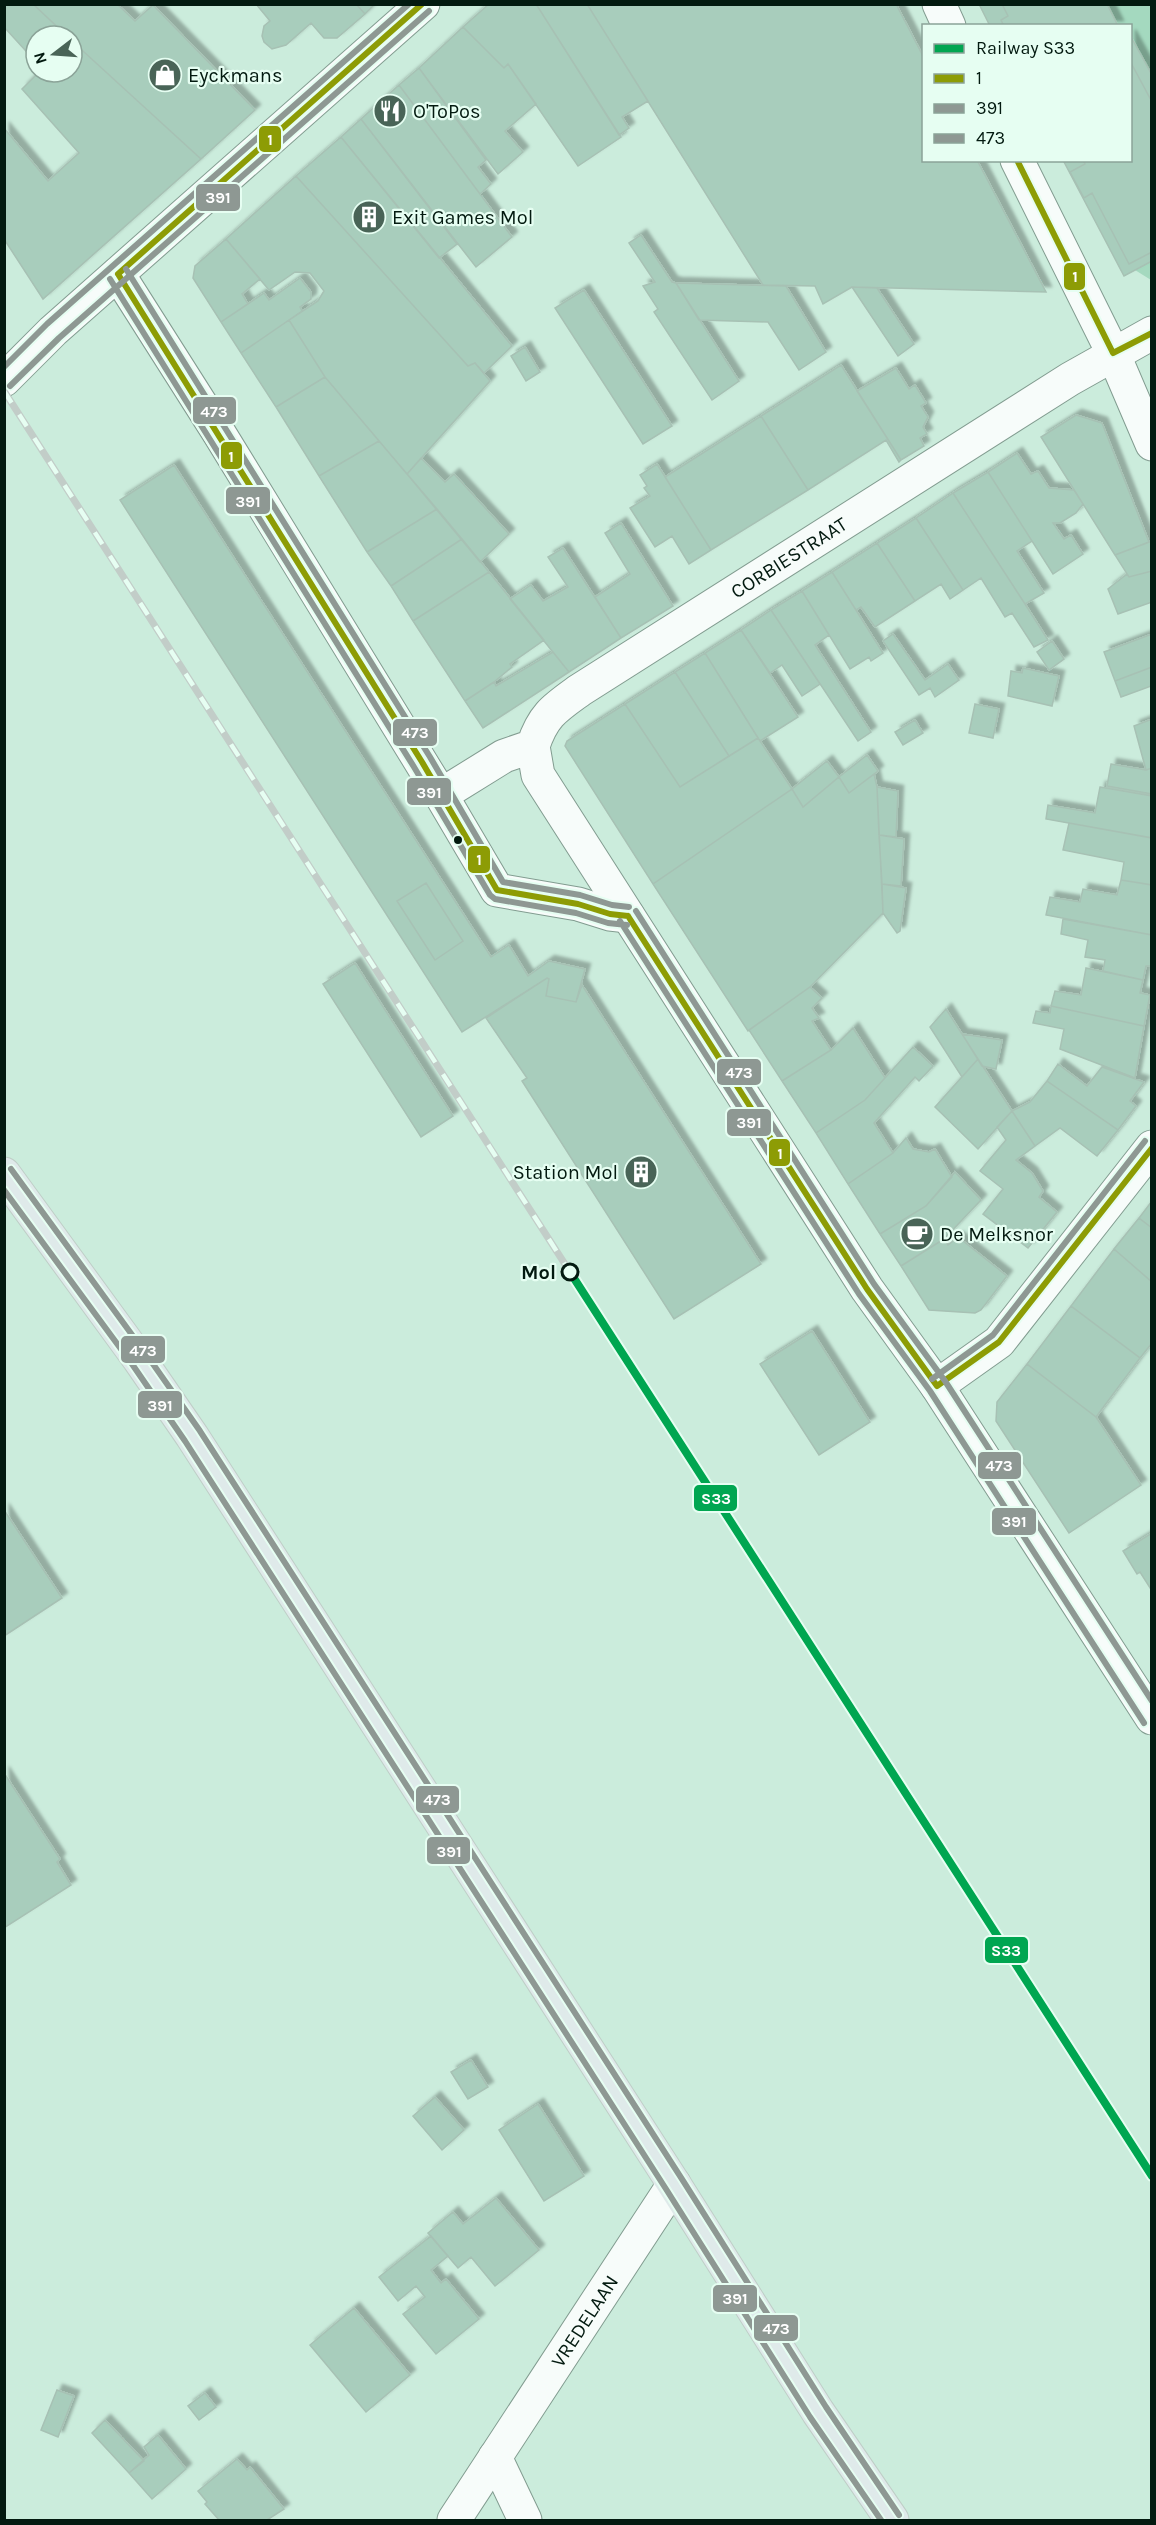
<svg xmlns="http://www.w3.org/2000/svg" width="1156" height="2525" viewBox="0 0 1156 2525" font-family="Karla,sans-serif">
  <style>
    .green { fill: #a4d9bf }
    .building { fill: #a8cdbc; stroke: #a7c1b4; stroke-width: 1.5; filter: url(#shadow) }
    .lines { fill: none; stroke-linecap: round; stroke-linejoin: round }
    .minor-casing { stroke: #829c90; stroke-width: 35 }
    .tertiary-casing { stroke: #829c90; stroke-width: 35 }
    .primary-casing { stroke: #bfcec7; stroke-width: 35 }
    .minor { stroke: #f7fcfa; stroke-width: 33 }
    .tertiary { stroke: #f7fcfa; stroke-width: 33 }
    .primary { stroke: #dfeaea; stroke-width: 33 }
    .rail-casing { stroke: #c2cdc8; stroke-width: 7 }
    .rail { stroke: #e6fef2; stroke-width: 4.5; stroke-dasharray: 14; stroke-linecap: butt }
    .bus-1-casing { stroke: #e6fef2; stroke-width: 10 }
    .bus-2-casing { stroke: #e6fef2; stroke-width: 10 }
    .bus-3-casing { stroke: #e6fef2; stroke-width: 10 }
    .bus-1 { stroke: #8d9c05; stroke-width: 6 }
    .bus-2 { stroke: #8e9893; stroke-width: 6 }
    .bus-3 { stroke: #8e9893; stroke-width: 6 }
    .rail-1-casing { stroke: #e6fef2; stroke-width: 12 }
    .rail-1 { stroke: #00a651; stroke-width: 8 }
    .bus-dot { fill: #031a10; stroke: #e6fef2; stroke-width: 2 }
    .stop-dot { fill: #e6fef2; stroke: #031a10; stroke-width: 3 }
    .labels { text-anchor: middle; stroke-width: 4.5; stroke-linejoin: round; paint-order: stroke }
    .poi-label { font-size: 20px; fill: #031a10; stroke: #e6fef2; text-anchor: start }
    .street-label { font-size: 20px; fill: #031a10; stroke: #e6fef2 }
    .stop-label { font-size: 20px; font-weight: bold; fill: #031a10; stroke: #e6fef2; text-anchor: end }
    .line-badge { stroke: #e6fef2; stroke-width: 2 }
    .badge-label { font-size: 16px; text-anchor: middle; font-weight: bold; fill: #fff }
  </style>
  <defs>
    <filter id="shadow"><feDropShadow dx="5.5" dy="-5.5" stdDeviation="1.5" flood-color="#0004"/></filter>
  </defs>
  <rect width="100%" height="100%" fill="#cbecdc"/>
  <path class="green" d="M1107,5H1151V75L1131,35L1130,26L1118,25Z
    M1151,261V280L1135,270Z"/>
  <path class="building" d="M4,4H33L67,36H36V62L4,27Z
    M33,4H117L135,21L153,5L255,110L201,159L72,41V36H67Z
    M256,4H356L365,14L337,38H324L311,23L286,45L272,49L264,42L262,36L264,26L270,21Z
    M356,4H375L365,14Z
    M489,4H536L621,137L578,166L508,64L504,68L463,27Z
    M536,4H587L648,101L622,117L629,128L619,135Z
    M587,4H896L924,58V160H977L1046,292L852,287L823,304L815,286L763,285Z
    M979,4H1002L1008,16L1001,20L1004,26H990Z
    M1002,4H1107L1118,26H1004L1001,20L1008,16Z
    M463,27L504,68L508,64L536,104L505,131L523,152L498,174L419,68Z
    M1130,35L1152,75V102L1130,61Z
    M72,41L201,159L43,299L4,239V128L48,181L79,153L22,89L39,72H72Z
    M1130,61L1152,102V252L1129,264L1092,193L1084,198L1070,172L1085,164L1083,160H1130Z
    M419,68L486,160L478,167L491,184L480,194L399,85Z
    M399,85L512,237L476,267L361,119Z
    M361,119L457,244L439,258L341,137Z
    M341,137L512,346L484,373L475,363L468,366L296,176Z
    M1063,160H1083L1085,164L1070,172L1084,198L1092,193L1129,264L1152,252V261L1124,276Z
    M296,176L468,366L475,363L490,381L407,474L325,377L289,320L318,301L324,291L310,273L295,272L269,290L226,239Z
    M641,235L672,282L676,283L739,381L712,400L654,312L658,309L643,286L655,282L629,243Z
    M226,239L260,279L242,294L248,304L221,322L193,278L195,266Z
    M300,278L311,292V299L300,307L302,311L241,353L221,322L264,293L269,300Z
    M676,283L786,286L826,352L799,370L768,322L699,320Z
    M852,287L877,288L914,344L898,356Z
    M584,290L672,426L643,444L555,308Z
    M289,320L325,377L276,407L241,353Z
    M525,347L540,372L526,381L511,356Z
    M841,365L901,460L899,462L886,440L808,490L761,416Z
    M896,368L909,389L915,385L926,403L921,406L928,417L923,427L927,434L920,438L924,446L901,460L857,391Z
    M325,377L379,441L319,476L276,407Z
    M1076,415L1102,423L1149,542L1115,555L1041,437Z
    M761,416L808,490L711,550L665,477Z
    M379,441L437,509L367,552L319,476Z
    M1017,453L1031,474L1038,471L1049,488L1074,490L1083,504L1076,513L1060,523H1053L1064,539L1071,535L1083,554L1053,574L988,472Z
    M421,458L445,482L454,474L509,534L480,562L407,474Z
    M657,464L711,550L689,564L672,536L655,547L630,508L650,496L644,488L647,486L640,475Z
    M174,465L491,957L509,945L528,976L549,961L585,969L576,1002L546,996L549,979L547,978L462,1032L120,500Z
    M988,472L1032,541L1017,551L1044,593L1025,604L953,493Z
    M953,493L1025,604L1048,640L1034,647L1012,613L1005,617L981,578L963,590L916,518Z
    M437,509L462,539L391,586L367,552Z
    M916,518L963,590L950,599L941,584L915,601L877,543Z
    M621,523L673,606L621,638L595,597L630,574L605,533Z
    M462,539L489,572L413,621L391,586Z
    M1152,541V571L1129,577L1115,555Z
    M877,543L915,601L875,627L861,607L856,610L832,572Z
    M563,548L621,638L569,672L510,599L531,585L543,601L568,587L548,557Z
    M1152,571V602L1118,614L1108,589L1127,574L1129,577Z
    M489,572L544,640L510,664L512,667L494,682L465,701L413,621Z
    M832,572L883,653L871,661L869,657L850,669L802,591Z
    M802,591L829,635L815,645L871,732L858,741L771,610Z
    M771,610L820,684L802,696L782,665L770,673L741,630Z
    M741,630L798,717L760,741L705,653Z
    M893,634L925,680L948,664L959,680L935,697L930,688L919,695L883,641Z
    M1152,634V667L1115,681L1104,652Z
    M1052,641L1064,659L1049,670L1037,652Z
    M553,652L569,672L483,728L465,701L494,682L496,686Z
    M705,653L758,738L729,756L675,672Z
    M1152,667V687L1151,686L1121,697L1115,681Z
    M1023,668L1059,676L1052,706L1008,696L1011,671L1022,673Z
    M675,672L729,756L680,787L625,704Z
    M625,704L680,787L758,738L792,789L653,884L565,746L567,741Z
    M975,704L999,709L993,738L969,733Z
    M1152,719V768L1146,770L1134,726Z
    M915,720L923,733L903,745L895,732Z
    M867,755L878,771L849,793L839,777Z
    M827,761L839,777L803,807L792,789Z
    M1111,764L1146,770L1152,768V794L1107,786Z
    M874,774L877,787L883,913L810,987L748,1031L653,884L792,789L803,807L839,777L849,793Z
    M877,787L898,791L896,837L879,835Z
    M1100,787L1152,796V838L1046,819L1048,805L1095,813Z
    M1069,823L1152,838V885L1121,880L1124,862L1063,850Z
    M879,835L904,839L901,886L882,884Z
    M1121,880L1152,885V935L1046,915L1050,897L1080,902L1083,889L1117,895Z
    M426,883L463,941L435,960L397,901Z
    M882,884L906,888L900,931L897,933L883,913Z
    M1063,919L1152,935V966H1146L1143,980L1103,971L1105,960L1085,957L1088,940L1061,934Z
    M355,963L453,1116L421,1137L323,984Z
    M1086,968L1143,980L1140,993L1150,995L1144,1026L1051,1006L1055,991L1081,995Z
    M547,978L549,979L546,996L576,1002L582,985L761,1264L674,1319L522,1081L527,1078L486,1018Z
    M810,987L822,998L812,1008L819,1018L812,1021L831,1050L782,1081L749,1030Z
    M1051,1006L1144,1026L1135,1078L1060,1049L1064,1029L1033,1023L1036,1011L1050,1013Z
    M946,1009L978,1059L962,1077L930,1027Z
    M853,1028L885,1078L865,1100L816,1133L782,1081L831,1050Z
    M962,1034L1002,1040L996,1069L982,1066Z
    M913,1047L933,1066L919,1081L915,1077L874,1123L893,1153L848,1184L816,1133L865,1100Z
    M978,1059L1012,1111L978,1149L935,1107Z
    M1058,1064L1087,1086L1102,1067L1144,1082L1130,1101L1136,1106L1118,1130L1047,1081Z
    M1047,1081L1118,1130L1097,1156L1060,1128L1035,1146L1012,1111L1030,1102Z
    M1012,1111L1035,1146L1016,1160L1032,1173L1043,1191L1039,1197L1057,1212L1028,1248L983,1214L1003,1189L980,1171L1006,1140L997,1127Z
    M906,1138L913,1149L929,1152L935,1149L952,1177L926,1206L880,1234L848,1184L893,1153Z
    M955,1172L981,1200L944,1239L901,1266L880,1234L926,1206Z
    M1152,1201V1228L1139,1218Z
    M1139,1218L1152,1228V1282L1114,1249Z
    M958,1237L1007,1276L981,1310L975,1313L929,1310L901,1266L944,1239L948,1245Z
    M1114,1249L1152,1282V1343L1140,1358L1071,1306Z
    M1071,1306L1140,1358L1096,1417L1027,1364Z
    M812,1331L870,1422L819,1455L760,1364Z
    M1027,1364L1096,1417L1141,1485L1069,1533L996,1421L997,1402Z
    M4,1510L62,1598L4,1636Z
    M1152,1533V1591L1140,1572L1137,1574L1123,1551Z
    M4,1773L60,1859L57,1862L71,1885L4,1928Z
    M471,2060L488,2087L468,2099L451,2072Z
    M435,2097L464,2130L442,2150L413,2116Z
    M538,2104L584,2176L544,2201L499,2130Z
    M496,2198L539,2250L495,2286L471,2257L458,2268L428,2233L453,2212L463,2224Z
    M431,2236L448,2256L431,2270L441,2283L446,2279L479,2319L436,2354L403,2314L425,2297L416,2286L398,2301L379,2277Z
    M354,2308L410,2375L366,2412L310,2345Z
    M57,2390L74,2396L58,2437L41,2430Z
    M205,2393L216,2407L199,2420L188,2406Z
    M105,2420L144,2461L129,2473L92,2433Z
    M158,2435L186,2469L152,2499L129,2473L149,2455L144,2447Z
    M237,2459L247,2470L250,2467L284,2509L267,2520H219L205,2504L207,2502L198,2491Z"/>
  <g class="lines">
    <g class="minor-casing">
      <g id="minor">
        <path d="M939,4L949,26"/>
        <path d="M1017,160L1113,353L1152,444"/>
        <path d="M533,746L538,775L867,1289L937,1386L1152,1718"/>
        <path d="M441,795L497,890L578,904L610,914L628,916"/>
        <path d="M937,1386L999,1342L1152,1147"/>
        <path d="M495,2457L525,2520"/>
        <path id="s1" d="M454,2520L674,2184"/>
      </g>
    </g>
    <g class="tertiary-casing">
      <g id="tertiary">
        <path id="s2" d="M118,274L219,433L441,795L504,756L533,746C543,715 555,708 580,690L1070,379L1152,333"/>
        <path d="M4,380L53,331L423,4"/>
      </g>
    </g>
    <g class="primary-casing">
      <path id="primary" d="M4,1174L139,1359L192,1436L674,2184L818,2412L892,2520"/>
    </g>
    <use href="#minor" class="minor"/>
    <use href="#tertiary" class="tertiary"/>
    <use href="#primary" class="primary"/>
    <g class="rail-casing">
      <path id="rail" d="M4,391L570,1272"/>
    </g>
    <use href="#rail" class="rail"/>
    <g class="bus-1-casing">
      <path id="bus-1" d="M1017,160L1113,353L1152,333
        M118,274L422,762L497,890L578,904L610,914L628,916
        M118,274L422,4
        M628,916L867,1289L937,1386
        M937,1386L999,1342L1152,1148"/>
    </g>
    <g class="bus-2-casing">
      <path id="bus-2" d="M110,279L414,767L490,895L495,899L576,913L608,923L627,925
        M10,386L59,338L429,11
        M620,921L859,1294L930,1391L1144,1723
        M4,1190L132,1364L185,1441L666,2189L810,2417L881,2520"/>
    </g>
    <g class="bus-3-casing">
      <path id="bus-3" d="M126,269L430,757L503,882L580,895L612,905L629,907
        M4,367L47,324L409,4
        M636,911L874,1284L945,1381L1152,1701
        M11,1169L146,1354L200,1431L682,2179L826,2407L899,2515
        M932,1379L993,1335L1145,1141"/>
    </g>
    <use href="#bus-1" class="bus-1"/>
    <use href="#bus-2" class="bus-2"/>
    <use href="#bus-3" class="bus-3"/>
    <g class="rail-1-casing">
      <path id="rail-1" d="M570,1272L1152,2176"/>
    </g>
    <use href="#rail-1" class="rail-1"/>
  </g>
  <defs>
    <g id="shop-disc" transform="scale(1.725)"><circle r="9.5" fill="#496457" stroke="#e6fef2"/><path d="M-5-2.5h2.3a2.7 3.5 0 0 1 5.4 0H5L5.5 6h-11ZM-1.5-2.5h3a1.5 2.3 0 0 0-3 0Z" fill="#fff"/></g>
    <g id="restaurant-disc" transform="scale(1.725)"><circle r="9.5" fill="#496457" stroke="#e6fef2"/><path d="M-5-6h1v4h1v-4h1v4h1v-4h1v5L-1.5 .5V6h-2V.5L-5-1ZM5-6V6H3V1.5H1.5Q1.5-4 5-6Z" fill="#fff"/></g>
    <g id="building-disc" transform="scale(1.725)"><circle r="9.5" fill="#496457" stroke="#e6fef2"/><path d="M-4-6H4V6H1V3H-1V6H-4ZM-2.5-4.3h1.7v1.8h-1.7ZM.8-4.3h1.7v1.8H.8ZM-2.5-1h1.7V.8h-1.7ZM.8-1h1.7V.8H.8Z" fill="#fff"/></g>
    <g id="cafe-disc" transform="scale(1.725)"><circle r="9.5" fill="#496457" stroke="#e6fef2"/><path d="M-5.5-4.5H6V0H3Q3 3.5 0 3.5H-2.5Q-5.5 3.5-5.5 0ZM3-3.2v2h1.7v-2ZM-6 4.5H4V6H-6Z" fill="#fff"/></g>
  </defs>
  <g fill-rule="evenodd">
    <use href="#shop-disc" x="165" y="75"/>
    <use href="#restaurant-disc" x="390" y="111"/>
    <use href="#building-disc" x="369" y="217"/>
    <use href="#building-disc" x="641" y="1172"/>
    <use href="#cafe-disc" x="917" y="1234"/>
  </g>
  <circle class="bus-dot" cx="458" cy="840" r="5"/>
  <circle class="stop-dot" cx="570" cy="1272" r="8"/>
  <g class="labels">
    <g class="poi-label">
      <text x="188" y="82">Eyckmans</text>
      <text x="413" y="118">O'ToPos</text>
      <text x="392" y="224">Exit Games Mol</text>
      <text x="618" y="1179" text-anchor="end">Station Mol</text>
      <text x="940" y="1241">De Melksnor</text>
    </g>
    <g class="street-label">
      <text dy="7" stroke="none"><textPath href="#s2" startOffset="1040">CORBIESTRAAT</textPath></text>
      <text dy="7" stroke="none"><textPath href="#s1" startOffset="238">VREDELAAN</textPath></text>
    </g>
    <g class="stop-label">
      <text x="556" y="1279">Mol</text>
    </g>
  </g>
  <g class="line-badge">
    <rect x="258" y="125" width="24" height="28" rx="6" fill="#8d9c05"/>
    <rect x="195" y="183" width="46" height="29" rx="6" fill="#8e9893"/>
    <rect x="1063" y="262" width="23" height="29" rx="6" fill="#8d9c05"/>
    <rect x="192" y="396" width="45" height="29" rx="6" fill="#8e9893"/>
    <rect x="220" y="441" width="23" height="29" rx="6" fill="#8d9c05"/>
    <rect x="225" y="486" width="46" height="29" rx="6" fill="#8e9893"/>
    <rect x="392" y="718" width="46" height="29" rx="6" fill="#8e9893"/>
    <rect x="406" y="777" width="46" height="29" rx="6" fill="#8e9893"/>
    <rect x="467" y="845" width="24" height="29" rx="6" fill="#8d9c05"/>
    <rect x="716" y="1058" width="46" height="28" rx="6" fill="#8e9893"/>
    <rect x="726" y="1108" width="46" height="29" rx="6" fill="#8e9893"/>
    <rect x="768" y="1138" width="23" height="29" rx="6" fill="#8d9c05"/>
    <rect x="120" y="1335" width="46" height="29" rx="6" fill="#8e9893"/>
    <rect x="137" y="1390" width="46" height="29" rx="6" fill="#8e9893"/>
    <rect x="977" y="1451" width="45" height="29" rx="6" fill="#8e9893"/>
    <rect x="693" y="1484" width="45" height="28" rx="6" fill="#00a651"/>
    <rect x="991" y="1507" width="46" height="29" rx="6" fill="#8e9893"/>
    <rect x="415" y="1785" width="45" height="29" rx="6" fill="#8e9893"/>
    <rect x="426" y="1836" width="45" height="29" rx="6" fill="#8e9893"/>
    <rect x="984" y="1936" width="45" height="28" rx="6" fill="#00a651"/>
    <rect x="712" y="2284" width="46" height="29" rx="6" fill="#8e9893"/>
    <rect x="753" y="2314" width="46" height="28" rx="6" fill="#8e9893"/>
  </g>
  <g class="badge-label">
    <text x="270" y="145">1</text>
    <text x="218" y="203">391</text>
    <text x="1075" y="282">1</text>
    <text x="214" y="417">473</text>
    <text x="231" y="462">1</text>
    <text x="248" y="507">391</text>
    <text x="415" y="738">473</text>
    <text x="429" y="798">391</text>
    <text x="479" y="865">1</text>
    <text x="739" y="1078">473</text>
    <text x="749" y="1128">391</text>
    <text x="780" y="1159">1</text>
    <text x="143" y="1356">473</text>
    <text x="160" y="1411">391</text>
    <text x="999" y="1471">473</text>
    <text x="716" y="1504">S33</text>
    <text x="1014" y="1527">391</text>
    <text x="437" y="1805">473</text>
    <text x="449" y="1857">391</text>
    <text x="1006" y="1956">S33</text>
    <text x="735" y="2304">391</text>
    <text x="776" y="2334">473</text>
  </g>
  <rect width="1156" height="2525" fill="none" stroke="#031a10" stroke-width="12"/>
  <rect x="922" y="24" width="210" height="138" fill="#e6fef2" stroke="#8ba398" stroke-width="1.5"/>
  <rect x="934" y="44" width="30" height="9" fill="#00a651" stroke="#8ba398" stroke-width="1.5"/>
  <text x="976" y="54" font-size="18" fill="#031a10">Railway S33</text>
  <rect x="934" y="74" width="30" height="9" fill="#8d9c05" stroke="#8ba398" stroke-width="1.5"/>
  <text x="976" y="84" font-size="18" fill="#031a10">1</text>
  <rect x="934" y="104" width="30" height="9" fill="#8e9893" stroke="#8ba398" stroke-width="1.5"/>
  <text x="976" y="114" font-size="18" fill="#031a10">391</text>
  <rect x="934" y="134" width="30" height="9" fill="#8e9893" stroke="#8ba398" stroke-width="1.5"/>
  <text x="976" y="144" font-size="18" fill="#031a10">473</text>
  <g transform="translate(54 54) rotate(253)"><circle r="28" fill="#e6fef2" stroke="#8ba398" stroke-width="1.5"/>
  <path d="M0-4.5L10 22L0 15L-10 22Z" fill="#496457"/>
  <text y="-9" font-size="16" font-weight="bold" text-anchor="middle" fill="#031a10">N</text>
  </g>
</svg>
